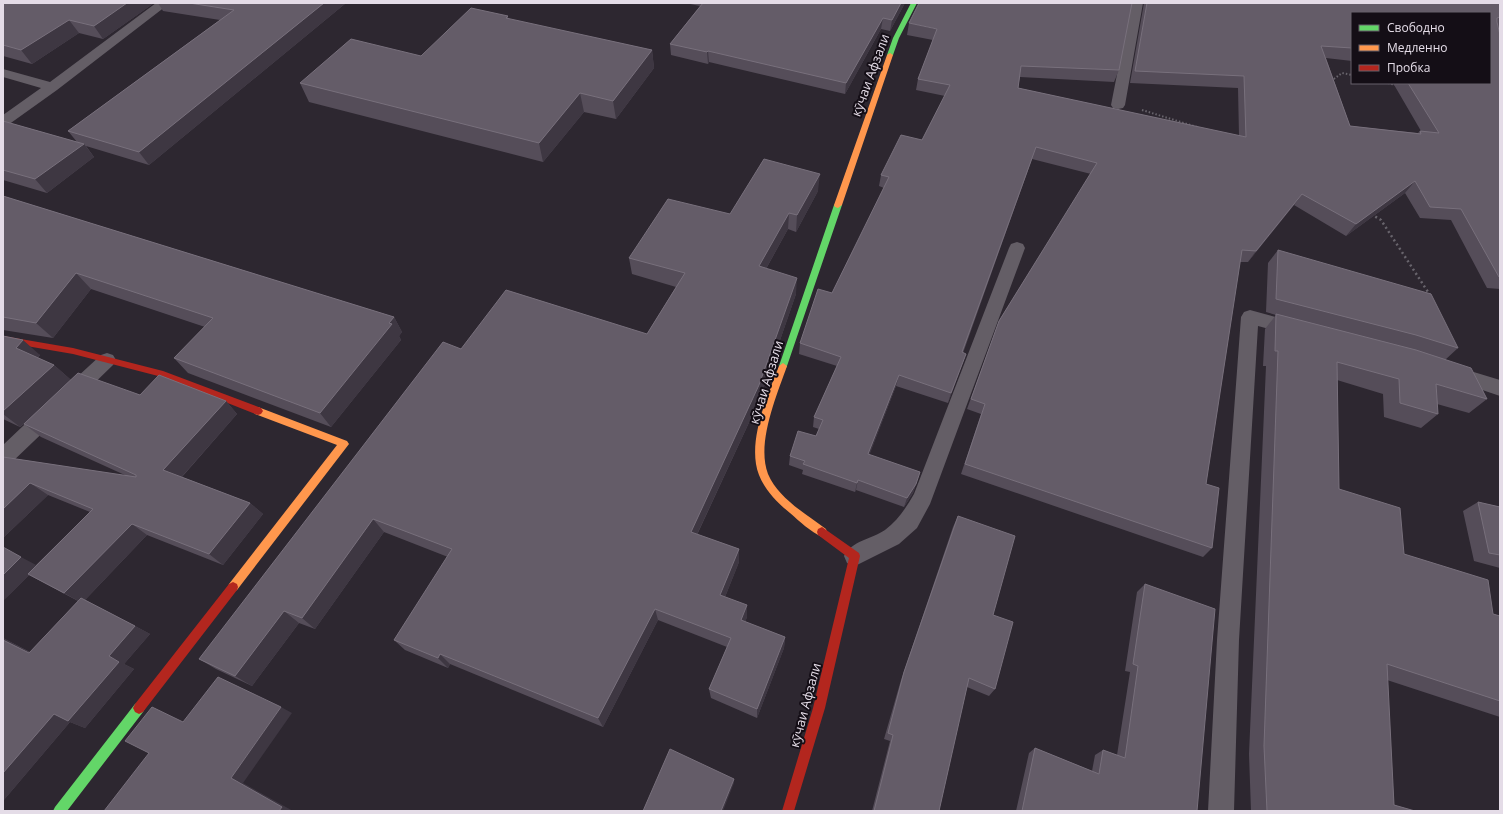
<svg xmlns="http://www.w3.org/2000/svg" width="1503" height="814" viewBox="0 0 1503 814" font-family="'Open Sans',sans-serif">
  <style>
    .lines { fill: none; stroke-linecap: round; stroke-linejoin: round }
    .path-far1 { stroke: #68646c; stroke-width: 2; stroke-dasharray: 1.5 2; stroke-linecap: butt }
    .path { stroke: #68646c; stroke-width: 2.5; stroke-dasharray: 2 3; stroke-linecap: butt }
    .lane { fill: #645e66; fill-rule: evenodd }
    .fast { fill: #63d668; fill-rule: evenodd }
    .slow { fill: #ff974d; fill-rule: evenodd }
    .jam { fill: #b3261e; fill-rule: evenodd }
    .wall { fill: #554d59; fill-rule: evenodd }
    .shaded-wall { fill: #3e3742 }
    .building { fill: #645c68; stroke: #78707c; fill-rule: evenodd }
    .labels { text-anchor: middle; stroke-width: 4; stroke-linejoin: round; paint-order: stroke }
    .street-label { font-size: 13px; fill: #e4dce7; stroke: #140e16 }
  </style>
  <rect width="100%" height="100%" fill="#2d2730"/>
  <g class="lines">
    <path class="path-far1" d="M1331,81L1342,73L1352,75
      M1388,83L1395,85
      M1142,110L1197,127"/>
    <path class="path" d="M1371,214L1381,220L1430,295"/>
    <path class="lane" d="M156,3H170L57,90L8,125L3,126V115L41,88L3,77V69L50,82Z
      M1131,3H1143L1125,105L1123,108L1118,109L1113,108L1111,105Z
      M1017,242L1023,244L1025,248L930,504L917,528L899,544L855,566L847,563L844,556C851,541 872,539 885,530C898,520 906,508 914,494L1009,248L1011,244Z
      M1250,310L1301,324L1304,329L1301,334L1295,336L1258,326L1239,640L1234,811H1208L1217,640L1241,317L1244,312Z
      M107,353L113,355L116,360L113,365L77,400L70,403L63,400L61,395L63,390L101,355Z
      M1454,366L1500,380V396L1447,378L1445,373L1447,368Z
      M50,405L57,407L60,413L57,419L10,464L3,466V445L43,407Z"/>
    <path class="fast" d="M911,3H917L899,38L893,55L888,56L887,55L893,38Z
      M838,202L842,205L787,366L786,368H780L779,366L834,205Z
      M139,702L143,704L145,708L143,712L67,811H53L55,807L135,704Z"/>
    <path class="slow" d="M890,53L893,55L842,205L838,208L835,207L834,205L887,55Z
      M783,363L787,366C777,395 756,443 768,474C778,498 806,514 826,529L827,532L826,535L822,537C811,532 799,521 790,513C775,501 759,484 756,464C751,433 768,394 779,366Z
      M258,407L347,441L349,444L237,590L233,592L229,590L228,587L229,584L337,445L255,414L253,411L255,408Z"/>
    <path class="jam" d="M3,336L73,348L163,371L261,408L263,411L261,414L258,415L162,377L73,354L3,342Z
      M822,527L859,553L860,556L825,708L794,811H782L813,708L849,558L818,535L817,532L818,529Z
      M233,582L237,584L238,587L237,590L143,712L139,714L135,712L133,708L135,704L229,584Z"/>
  </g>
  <path class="wall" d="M3,3H154L103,39L79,33L32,64L3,56Z
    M158,3H346L149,165L86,146L94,157L47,193L3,180V121L77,142L68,131L220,20L163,11Z
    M690,3H905L890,31L881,29L845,94L709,62L708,64L671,55L670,44L700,6L690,4Z
    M1144,3H1500V289L1487,288L1451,220L1420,218L1405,193L1346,236L1294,205L1248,262H1240L1206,484L1212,548L1203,557L961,474L981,414L967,409L999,321L1091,174L1032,159L963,353L966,354L948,403L896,386L869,455L920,472L913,493L904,507L856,490L855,492L802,474L803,470L789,465L790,456L816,436L819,429L813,427L814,417L837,366L799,354L800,343L832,293L884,188L879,186L881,175L922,140L945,96L916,90L918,79L933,40L907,35L909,23L1119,70L1114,82L1020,77L1018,88L1239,136L1238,88L1130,83ZM1352,13L1490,83H1393L1421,131H1420L1418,133L1350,126L1326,58L1352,61Z
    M508,16V19L652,50L654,68L616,119L584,112L543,162L309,102L300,83L421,56Z
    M818,191L796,232L788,229L766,269L796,294L759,401L697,535L739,549V562L725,597L747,617L745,622L785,637L784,648L757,718L711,698L709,689L727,647L658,620L603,727L450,664L448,668L405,650L394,640L448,557L384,532L315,629L299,623L252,686L216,669L199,659L461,349L647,334L676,287L632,274L629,258L730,214Z
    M3,196L394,317L402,332L399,336L401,340L331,427L188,373L174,358L205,327L91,289L53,338L3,330Z
    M1278,250L1458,348L1445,360L1487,399L1469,413L1437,404L1438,414L1421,428L1384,417L1383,394L1337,380L1339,489L1404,554L1493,614L1500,616V719V717L1387,680L1394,805L1415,811H1251L1249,754L1266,366H1263L1265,329L1276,315L1266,312L1268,263Z
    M3,336L40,355L38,358L54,365L71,380L140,395L226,401L237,414L182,477L250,503L263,514L223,565L147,535L85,600L135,626L150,634L124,664L134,669L85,728L70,722L3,801V638L30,652L78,601L29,575L3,601L36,565L90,512L48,495L3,538V457L127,476L41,437L24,424L20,427L3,419Z
    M1478,502L1500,507V568L1474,561L1463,511Z
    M958,516L993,615L995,689L989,696L967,687L939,811H872L890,741L884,739L901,680L953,527Z
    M1145,584L1197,811H1016L1029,753L1035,748L1092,771L1095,755L1103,750L1117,755L1130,672L1125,671L1137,592Z"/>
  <path class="shaded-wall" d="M127,3H154L103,39L94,26Z
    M324,3H346L149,165L139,152Z
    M901,3H905L890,31L892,20Z
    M883,18L881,29L845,94L846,83Z
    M69,20L79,33L32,64L21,50Z
    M652,50L654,68L616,119L613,101Z
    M708,51L709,62L708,64L707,52Z
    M580,93L584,112L543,162L539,143Z
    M84,144L94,157L47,193L35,179Z
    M820,174L818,191L796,232L797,215Z
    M1415,181L1405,193L1346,236L1356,224Z
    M1302,194L1294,205L1248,262L1256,251Z
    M789,213L788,229L758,283L759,266Z
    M76,273L91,289L53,338L36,323Z
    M797,278L796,294L759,401L692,545L691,532Z
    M394,317L402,332L399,336L401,340L331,427L320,413Z
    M23,340L40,355L33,364L16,348Z
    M966,354L962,365L948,403L951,393Z
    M54,365L71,380L20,427L3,414V411Z
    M899,375L896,386L866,464L868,454Z
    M226,401L237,414L177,482L163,470Z
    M920,472L913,493L904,507L907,498Z
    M858,480L856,490L855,492L857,483Z
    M30,483L48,495L3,538V509Z
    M250,503L263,514L223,565L209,554Z
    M373,519L384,532L315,629L302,618Z
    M132,524L147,535L82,603L64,593Z
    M739,549V562L721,607L720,595Z
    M21,557L38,566L3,601V575Z
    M747,605V617L742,631L741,620Z
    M655,609L658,620L603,727L598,718Z
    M284,611L299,623L252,686L235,676Z
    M135,626L150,634L124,664L134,669L85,728L70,722L3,801V773L54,714L109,656Z
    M785,637L784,648L757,718V709Z
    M3,638L46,661L29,653L3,640Z
    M440,654L450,664L448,668L438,658Z
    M281,707L292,713L243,783L293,811H279L231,778Z
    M734,779V783L723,811H721Z"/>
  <path class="building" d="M3,3H127L94,26L69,20L21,50L3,45Z
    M189,3H324L139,152L68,131L234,10Z
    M703,3H901L892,20L883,18L846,83L708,51L707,52L670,44Z
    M919,3H1132L1119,70L1021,66L1018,88L1246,137L1244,76L1135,71L1147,3H1500V17L1497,18V22L1500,35V277H1499L1461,209L1430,207L1415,181L1356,224L1302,194L1256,251L1242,250L1206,484L1219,488L1212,548L965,464L985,404L971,399L999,321L1097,163L1036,147L962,352L966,354L951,393L899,375L868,454L920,472L916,484L907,498L858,480L857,483L803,464L805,461L790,456L798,431L816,436L823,420L814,417L841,357L800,343L818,289L832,293L889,177L881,175L901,135L922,140L950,85L918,79L937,29L909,23ZM1352,13H1490V83H1408L1439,133L1420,131L1421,134L1350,126L1321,46L1352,48Z
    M471,8L508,16L506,18L652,50L613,101L580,93L539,143L300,83L351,39L421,56Z
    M3,121L84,144L35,179L3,170Z
    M764,159L820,174L797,215L789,213L759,266L797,278L759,385L691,532L739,549L720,595L747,605L741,620L785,637L757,709L709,689L731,638L655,609L598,718L440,654L438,658L394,640L452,549L373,519L302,618L284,611L235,676L199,659L443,342L461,349L506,290L647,334L685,273L629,258L668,199L730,214Z
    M3,196L394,317L389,323L392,324L320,413L174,358L213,318L76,273L36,323L3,317Z
    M1278,250L1431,294L1458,348L1416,335L1276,299Z
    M1276,314L1416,350L1471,368L1487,399L1436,384L1438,414L1400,403L1399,379L1337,362L1339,489L1400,508L1404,554L1488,580L1493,614L1500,616V701L1387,664L1394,805L1415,811H1267L1264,746L1278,351H1275Z
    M3,336L23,340L16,348L54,365L3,411Z
    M78,373L140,395L159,375L226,401L163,470L250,503L209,554L132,524L64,593L28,574L93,509L30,483L3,509V457L136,477V475L24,424Z
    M1478,502L1500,507V555L1489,553Z
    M958,516L1015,536L993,615L1013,622L995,689L969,678L939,811H874L893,735L888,733L904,672Z
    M3,547L21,557L3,575Z
    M1145,584L1215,609L1197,811H1022L1035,748L1099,774L1103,750L1125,758L1138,666L1133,664Z
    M81,598L135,626L109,656L119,662L68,721L54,714L3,773V640L29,653Z
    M218,677L281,707L231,778L282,807L279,811H104L149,753L125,741L152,707L183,722Z
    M670,749L734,779L721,811H643Z"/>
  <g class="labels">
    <g class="street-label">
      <text transform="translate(870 75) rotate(-70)" y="5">кӯчаи Афзали</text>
      <text transform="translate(766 382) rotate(-73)" y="5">кӯчаи Афзали</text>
      <text transform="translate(805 705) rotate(-75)" y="5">кӯчаи Афзали</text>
    </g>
  </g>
  <rect width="1503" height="814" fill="none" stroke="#e4dce7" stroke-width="8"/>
  <rect x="1351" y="12" width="140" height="72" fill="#140e16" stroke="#67606a"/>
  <rect x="1359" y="25" width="20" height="6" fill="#63d668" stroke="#67606a"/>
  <text x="1387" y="32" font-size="12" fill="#e4dce7">Свободно</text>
  <rect x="1359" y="45" width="20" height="6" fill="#ff974d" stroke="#67606a"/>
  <text x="1387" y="52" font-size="12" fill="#e4dce7">Медленно</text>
  <rect x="1359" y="65" width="20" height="6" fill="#b3261e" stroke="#67606a"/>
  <text x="1387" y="72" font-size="12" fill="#e4dce7">Пробка</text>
</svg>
